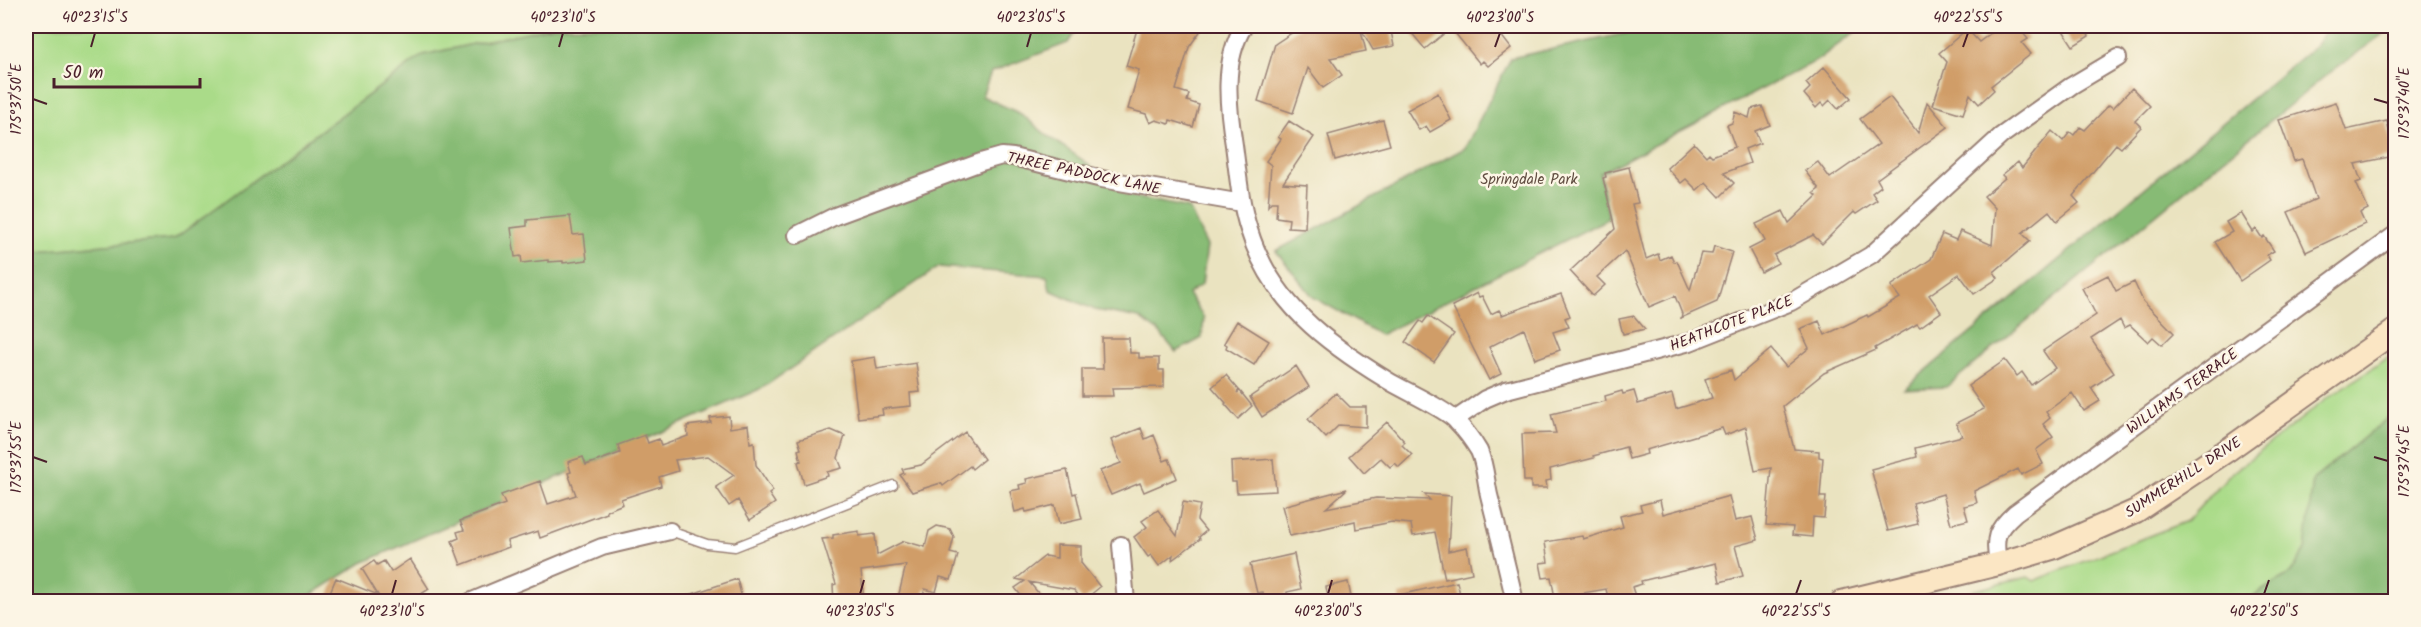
<svg xmlns="http://www.w3.org/2000/svg" width="2421" height="627" viewBox="0 0 2421 627" font-family="Kalam,sans-serif">
  <style>
    .green { fill: #aadb89; stroke: #7a7d5a; stroke-width: 1.5 }
    .forest { fill: #87bb75; stroke: #686d50; stroke-width: 1.5 }
    .building { fill: #d09d67 }
    .lines { fill: none; stroke-linecap: round; stroke-linejoin: round }
    .lane-casing { stroke: #9a8176; stroke-width: 11 }
    .street-casing { stroke: #9a8176; stroke-width: 20 }
    .secondary-casing { stroke: #9a8176; stroke-width: 26 }
    .lane { stroke: #fff; stroke-width: 8 }
    .street { stroke: #fff; stroke-width: 16 }
    .secondary { stroke: #fbe6c4; stroke-width: 22 }
    .ticks { fill: none; stroke: #4a1f2b; stroke-width: 2 }
    .labels { text-anchor: middle; stroke-width: 5; stroke-linejoin: round; paint-order: stroke }
    .street-label { font-size: 15px; fill: #4a1f2b; stroke: #fcf5e5 }
    .park-label { font-size: 15px; fill: #624e42; stroke: #fcf5e5 }
    .neatline { fill: none; stroke: #4a1f2b; stroke-width: 2 }
    .ticks-label { font-size: 15px; text-anchor: middle; fill: #4a1f2b }
  </style>
  <rect width="100%" height="100%" fill="#fcf5e5"/>
  <filter id="ink" filterUnits="userSpaceOnUse"><feTurbulence type="fractalNoise" baseFrequency=".0167" numOctaves="2"/><feDisplacementMap in="SourceGraphic" scale="12" xChannelSelector="R" yChannelSelector="G"/><feConvolveMatrix kernelMatrix="1 2 1 2 8 2 1 2 1" color-interpolation-filters="sRGB"/></filter>
  <filter id="wash" filterUnits="userSpaceOnUse"><feTurbulence type="fractalNoise" baseFrequency=".008" numOctaves="4" result="noise"/><feDisplacementMap in="SourceGraphic" scale="24" xChannelSelector="R" yChannelSelector="G"/><feGaussianBlur stdDeviation="1.35" result="paint"/><feColorMatrix in="noise" values="0 0 0 0 0 0 0 0 0 0 0 0 0 0 0 0 0 1.4 0 .05"/><feComposite in="paint" operator="in"/></filter>
  <g filter="url(#wash)">
    <rect width="100%" height="100%" fill="#eae3c0"/>
    <path class="green" d="M26,26H555L423,55L174,239L26,252Z
      M2395,353V412L2313,480L2306,550L2291,573L2245,601L1927,602L2028,577L2034,581L2187,521L2228,476L2325,400Z"/>
    <path class="forest" d="M555,26H1079L1068,43L991,72L982,96L1021,114L1048,136L1084,161L1124,195L1189,208L1207,246L1202,284L1188,294L1204,318L1202,338L1176,352L1160,333L1139,318L1095,310L1050,290L1047,276L939,267L762,388L362,563L301,601L26,602V252L174,239L423,55Z
      M1653,26H1863L1816,61L1600,173L1609,218L1380,335L1313,297L1276,251L1465,148L1511,58L1650,28Z
      M2329,26H2394L2324,77L1946,387L1904,389L2316,45Z
      M2395,412V601H2245L2291,573L2305,550L2313,480Z"/>
    <g id="blocks">
      <path class="building" d="M1138,26H1204L1189,47L1176,90L1189,94L1187,101L1199,105L1193,127L1170,120L1169,124L1156,120L1150,123L1146,114L1128,109L1139,70L1126,66Z
        M1302,26H1390L1394,46L1373,50L1360,27L1366,51L1330,58L1342,75L1323,88L1308,68L1293,113L1258,101L1275,44Z
        M1406,26H1494L1511,48L1488,66L1483,61L1480,64L1451,28L1425,49Z
        M2000,26H2017L2028,39L2022,43L2031,54L1991,86L1994,90L1979,104L1970,94L1963,114L1933,105L1947,62L1939,53L1967,29L1979,42Z
        M2060,26H2083L2089,36L2073,46Z
        M1824,67L1851,98L1838,109L1830,100L1824,106L1821,103L1816,108L1804,94L1810,88L1806,83Z
        M2132,88L2150,106L2135,121L2141,127L2121,148L2116,144L2073,196L2079,203L2057,221L2049,211L2022,233L2030,241L1994,272L1998,278L1974,294L1959,274L1929,295L1941,312L1920,327L1917,324L1875,348L1876,350L1824,373L1783,406L1794,449L1819,451V457L1823,458L1820,497H1826L1824,518L1813,517L1812,537L1792,535L1793,527L1766,525L1771,468L1755,471L1746,427L1725,435L1722,428L1646,450L1647,454L1629,459L1626,447L1593,456L1594,458L1550,469L1551,480L1546,481L1547,488H1531V481H1524L1522,434L1556,433L1551,414L1606,401L1605,396L1622,391L1623,394L1634,391L1638,404L1672,394L1676,409L1712,398L1705,379L1731,370L1734,380L1771,349L1786,367L1809,348L1800,329L1819,321L1825,335L1867,315L1868,317L1900,298L1891,286L1931,259L1942,234L1956,240L1960,231L1992,245L1995,208L1984,196L2005,178L2002,175L2018,162L2022,168L2052,131L2063,141L2070,132L2074,135L2080,127L2085,130L2109,105L2113,108Z
        M1438,93L1451,120L1430,132L1426,126L1419,130L1407,110Z
        M1890,97L1918,133L1927,102L1948,127L1877,179L1881,186L1872,193L1877,200L1856,214L1854,212L1822,244L1813,235L1774,255L1778,263L1761,272L1749,249L1765,241L1756,224L1783,211L1789,223L1817,196L1814,193L1819,189L1805,171L1818,162L1830,178L1879,144L1860,119Z
        M2336,102L2346,130L2387,121L2394,156L2355,164L2361,181L2356,183L2368,209L2360,213L2365,224L2306,252L2288,212L2316,199L2302,159L2294,161L2279,120Z
        M1762,106L1770,125L1755,131L1760,143L1745,149L1750,163L1724,173L1734,183L1720,197L1706,182L1697,190L1686,179L1681,183L1667,168L1694,143L1706,156L1709,153L1712,156L1735,147L1727,125L1732,123L1735,112L1749,118L1751,109Z
        M1383,120L1390,145L1335,160L1328,135Z
        M1289,121L1314,137L1283,183L1307,185L1305,228L1288,227L1289,219L1276,217L1277,202H1271L1268,206L1271,165L1266,161L1281,139L1278,137Z
        M1629,167L1638,203L1632,204L1646,259L1658,254L1660,260L1671,255L1674,262L1677,261L1690,290L1701,253L1712,254L1714,246L1732,252L1717,302L1681,318L1682,314L1675,296L1649,307L1625,251L1597,277L1605,285L1593,296L1570,271L1615,229L1603,178L1606,177L1605,173Z
        M2241,213L2253,232L2256,229L2262,238L2264,236L2274,251L2267,255L2270,260L2240,281L2215,242L2232,232L2226,222Z
        M570,216L573,235L584,234L587,260L563,263V261L548,262V260L522,263L521,256L515,257L511,228L527,226V220Z
        M2108,275L2116,291L2134,282L2143,301L2174,333L2162,345L2153,337L2148,342L2130,325L2124,328L2120,320L2091,339L2114,373L2091,388L2100,401L2084,411L2072,393L2046,412L2050,418L2043,424L2053,437L2036,450L2043,464L2021,475L2018,469L1974,491L1977,503L1964,506L1968,520L1951,524L1943,494L1913,503L1918,524L1888,531L1871,469L1917,457L1915,448L1962,436L1956,423L1984,409L1968,386L2005,360L2017,376L2022,372L2031,385L2055,368L2043,351L2096,315L2082,288Z
        M1477,293L1479,297L1482,296L1491,314L1499,310L1502,315L1561,294L1570,316L1565,318L1569,327L1553,332L1560,350L1535,359L1524,329L1489,347L1501,374L1489,380L1452,306Z
        M1428,316L1454,334L1434,362L1405,342L1420,321L1423,323Z
        M1634,316L1645,329L1623,334L1619,319Z
        M1237,321L1269,341L1254,365L1226,348L1227,345L1224,343Z
        M1102,338H1129L1130,353H1139V358H1159V370H1164V387L1112,388L1113,396H1082V369H1103Z
        M875,357L877,369L916,363L920,392L910,393L911,406L882,409L883,415L858,418L851,361Z
        M1296,366L1309,387L1262,417L1250,397Z
        M1226,375L1239,390L1237,393L1240,391L1252,406L1238,419L1225,404L1226,403L1212,387Z
        M1336,393L1350,407H1366V427L1339,425L1326,438L1308,419Z
        M729,416L730,428L748,425L750,443L754,442L756,465L773,491L769,494L775,503L750,520L738,500L729,506L716,487L734,475L708,456L675,460L678,471L659,477L661,486L621,499L623,504L606,511L607,513L540,538L538,531L507,541L509,547L461,565L452,541L459,538L457,532L464,530L460,521L505,504L501,495L540,481L548,504L576,495L568,473L571,472L568,462L583,457L586,465L620,453L618,445L645,435L648,443L659,439L661,446L688,436L687,426L711,423L710,418Z
        M1387,422L1405,442L1402,445L1412,455L1399,467L1395,463L1390,467L1381,458L1364,473L1349,456Z
        M1141,428L1145,439L1154,435L1164,461L1169,459L1177,478L1144,492L1140,483L1111,495L1100,471L1121,463L1111,440Z
        M831,430L845,436L838,458L842,468L827,472L828,476L804,484L798,462L801,461L798,450L801,449L798,440Z
        M965,432L984,459L972,469L970,466L943,486L941,483L912,492L900,475L904,473L902,469L921,465Z
        M1273,459L1276,491L1237,493L1236,482H1232L1231,462Z
        M1067,470L1073,494L1076,493L1082,519L1059,524L1055,505L1026,512L1025,509L1015,512L1010,491L1020,489L1019,485L1027,483L1026,479Z
        M1347,489L1326,508L1376,498L1430,500L1424,494L1451,496L1448,551L1467,547L1472,573L1445,579L1435,532L1413,536L1411,524L1392,522L1356,529L1355,521L1290,536L1282,506Z
        M1729,496L1735,521L1752,517L1758,540L1735,546L1743,576L1720,582L1716,563L1641,581L1642,584L1632,587L1635,596L1617,602H1609L1606,589L1555,598L1551,577L1543,578L1540,563L1548,562L1545,542L1582,536L1583,539L1623,527L1620,516L1642,511L1640,505L1660,500L1663,514Z
        M1183,502L1200,505L1197,520L1206,531L1199,537L1200,539L1172,560L1173,555L1159,566L1151,555L1148,557L1134,537L1147,527L1142,521L1158,510L1177,536Z
        M937,526L950,529L954,537L950,553L958,555L951,580L940,577L936,592L925,589L921,602H897L906,565L861,571L864,602H834L833,585L836,584L822,539L833,538V535L859,531V536L875,534L877,555L904,541L925,547L929,531Z
        M1057,545L1081,546V563L1100,587L1083,601L1074,590L1029,582L1046,602H1026L1015,588L1025,581L1016,579L1045,556L1057,558Z
        M1294,554L1301,589L1287,592V595L1265,600L1263,592L1257,593L1250,564Z
        M410,559L429,589L409,602H326L336,578L378,595L362,569L374,561L377,565L384,561L391,572Z
        M737,579L743,602H684L683,597Z
        M1348,582L1352,602H1329L1326,587Z
        M1457,582L1462,602H1400L1399,595Z"/>
    </g>
  </g>
  <g filter="url(#ink)">
    <use href="#blocks" fill-opacity="0" stroke="#9a8176" stroke-width="1.5"/>
    <g class="lines">
      <g class="lane-casing">
        <path id="lane" d="M670,531L707,544L735,547L893,485"/>
      </g>
      <g class="street-casing">
        <path id="street" d="M1244,26C1222,60 1228,108 1234,145C1238,174 1240,203 1249,230C1271,302 1326,343 1387,380C1403,390 1448,410 1457,422C1465,430 1473,441 1479,451C1485,464 1486,482 1489,495C1498,531 1507,566 1515,602
          M797,235L835,216L981,162L1002,156L1013,157L1102,179L1242,203
          M1456,419L1485,399L1506,390L1690,342L1791,302L1871,255L2001,136L2071,86L2118,58
          M1121,545L1126,602
          M1998,564C1994,537 1995,531 2015,513L2396,234
          M470,602L602,547L670,531"/>
      </g>
      <g class="secondary-casing">
        <path id="secondary" d="M1842,602L1998,564L2052,548L2136,511L2229,449L2396,330"/>
      </g>
      <use href="#lane" class="lane"/>
      <use href="#street" class="street"/>
      <use href="#secondary" class="secondary"/>
    </g>
  </g>
  <path class="ticks" d="M91,47L95,33M559,47L563,33M1027,47L1031,33M1495,47L1500,33M1963,47L1968,33M33,99L47,104M2374,99L2388,103M33,457L47,462M2374,457L2388,461M392,594L396,580M860,594L864,580M1328,594L1332,580M1796,594L1801,580M2264,594L2269,580"/>
  <g class="labels">
    <g class="street-label">
      <text transform="translate(1084 173) rotate(12)" y="5">THREE PADDOCK LANE</text>
      <text transform="translate(1731 323) rotate(-21)" y="5">HEATHCOTE PLACE</text>
      <text transform="translate(2182 391) rotate(-36)" y="5">WILLIAMS TERRACE</text>
      <text transform="translate(2183 477) rotate(-33)" y="5">SUMMERHILL DRIVE</text>
    </g>
    <g class="park-label">
      <text x="1529" y="184">Springdale Park</text>
    </g>
  </g>
  <rect width="2421" height="627" fill="none" stroke="#fcf5e5" stroke-width="66"/>
  <path d="M54 78v9h146v-9" fill="none" stroke="#4a1f2b" stroke-width="3"/>
  <text x="63" y="78" font-size="18" fill="#4a1f2b" stroke="#fcf5e5" stroke-width="4.5" paint-order="stroke">50 m</text>
  <rect x="33" y="33" width="2355" height="561" class="neatline"/>
  <g class="ticks-label">
    <text x="95" y="22">40°23'15"S</text>
    <text x="563" y="22">40°23'10"S</text>
    <text x="1031" y="22">40°23'05"S</text>
    <text x="1500" y="22">40°23'00"S</text>
    <text x="1968" y="22">40°22'55"S</text>
    <text transform="translate(16 99) rotate(-90)" y="5">175°37'50"E</text>
    <text transform="translate(2404 103) rotate(-90)" y="5">175°37'40"E</text>
    <text transform="translate(16 457) rotate(-90)" y="5">175°37'55"E</text>
    <text transform="translate(2404 461) rotate(-90)" y="5">175°37'45"E</text>
    <text x="392" y="616">40°23'10"S</text>
    <text x="860" y="616">40°23'05"S</text>
    <text x="1328" y="616">40°23'00"S</text>
    <text x="1796" y="616">40°22'55"S</text>
    <text x="2264" y="616">40°22'50"S</text>
  </g>
</svg>
